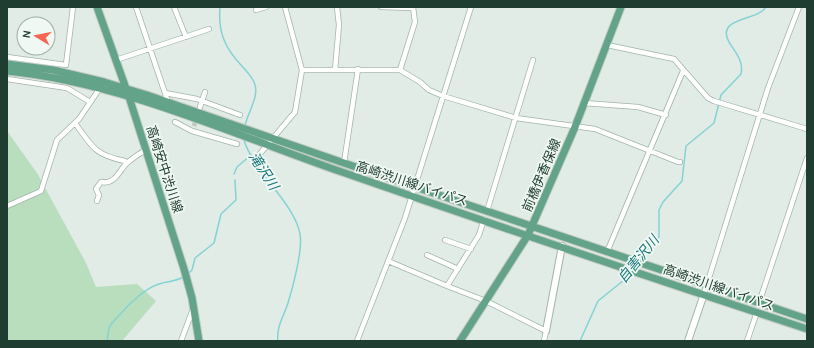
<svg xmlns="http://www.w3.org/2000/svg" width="814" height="348" viewBox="0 0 814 348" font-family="Karla,'Noto Sans JP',sans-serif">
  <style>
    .green { fill: #b8debd }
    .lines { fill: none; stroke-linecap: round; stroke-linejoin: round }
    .stream { stroke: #85d2d4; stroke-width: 1.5 }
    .minor-tunnel { stroke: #bac9c1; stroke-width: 4.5; stroke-dasharray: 4.5 2; stroke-linecap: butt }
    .minor-casing { stroke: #a3b4ab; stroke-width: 6 }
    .tertiary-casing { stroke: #a3b4ab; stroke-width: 8 }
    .primary-casing { stroke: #c1c9c5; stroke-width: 9 }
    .minor { stroke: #fff; stroke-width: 4.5 }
    .tertiary { stroke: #fff; stroke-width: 6 }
    .primary { stroke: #62a38a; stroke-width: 7 }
    .labels { text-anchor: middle; stroke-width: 3.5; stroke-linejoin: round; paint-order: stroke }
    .street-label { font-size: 13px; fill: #203d31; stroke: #f0f8f3 }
    .water-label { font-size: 14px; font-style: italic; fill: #18777b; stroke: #f0f8f3 }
  </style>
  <rect width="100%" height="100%" fill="#e0ece5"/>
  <path class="green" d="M7,131L37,173L86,263L96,287L137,284L156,301L122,341H7Z"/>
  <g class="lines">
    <path class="stream" d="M220,7C218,31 224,47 241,65C246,71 253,77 255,85C259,97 247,114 245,126
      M244,140C253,171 295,204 300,234C303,249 293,287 288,303C284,316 276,327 278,341
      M234,174L237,167L251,155
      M637,259L659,237V210L663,202L682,181L686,146L714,123L721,95L741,74C744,61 735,52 729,42C715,17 758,21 766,7
      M188,274L192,270L195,258L214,243L221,214L236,200L235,180
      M107,341L109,328L112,323C124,310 142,289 159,284C167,281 175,282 183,277
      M580,341L598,301L624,280L629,273"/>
    <path class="minor-tunnel" d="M194,126L197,116"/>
    <g class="minor-casing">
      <path id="minor" d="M136,7L168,102
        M174,7L186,37
        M381,7L413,8
        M256,10L266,7
        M607,45L674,59L708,98L714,101L807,129
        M7,57L66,65L73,7
        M116,60L209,29
        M302,70H400L420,82L429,90L443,96L516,118L595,129L678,162H680
        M335,70L339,25L337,7
        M400,70L415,22L413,7
        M7,79L67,88L90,102
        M165,93L197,99L240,115
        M584,103L638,107L666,115
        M200,107L205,92
        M175,122L192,131L237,144
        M75,123C92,147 95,155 125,161L127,163
        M258,156L295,112L302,70L285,7
        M344,163L358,69
        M97,201L99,195L96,189L101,182C116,185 119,170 127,163C133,158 140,153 146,150
        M7,206L41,191L57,140L79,119L100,88
        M487,211L533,60
        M445,240L471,249
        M607,252L683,71
        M427,255L458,269
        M388,261L447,286L479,235L484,219
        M447,286L486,301L546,331L544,341
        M704,294L768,88L799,7
        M759,303L807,158
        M181,341L193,309
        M357,341L405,218L471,7
        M747,341L757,312"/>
    </g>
    <g class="tertiary-casing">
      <path id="tertiary" d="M546,331L562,246
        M688,341L704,294"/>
    </g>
    <g class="primary-casing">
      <path id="primary" d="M97,7L129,97L184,269L192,298L199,341
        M7,64L53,70L104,82L147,95L344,163L807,319
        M7,71C120,82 235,135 342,172C497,226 652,278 807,329
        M460,341L528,235L575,127L621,7"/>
    </g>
    <use href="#minor" class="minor"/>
    <use href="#tertiary" class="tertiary"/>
    <use href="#primary" class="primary"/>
  </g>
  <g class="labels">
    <g class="street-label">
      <text transform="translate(165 169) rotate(72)" y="5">高崎安中渋川線</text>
      <text transform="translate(541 175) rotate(-67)" y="5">前橋伊香保線</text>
      <text transform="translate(412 183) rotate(18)" y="5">高崎渋川線バイパス</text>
      <text transform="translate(719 287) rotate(19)" y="5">高崎渋川線バイパス</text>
    </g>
    <g class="water-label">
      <text transform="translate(264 171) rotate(57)" y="5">滝沢川</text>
      <text transform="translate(638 259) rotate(-51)" y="5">自害沢川</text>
    </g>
  </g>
  <rect width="814" height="348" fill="none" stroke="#203d31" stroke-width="16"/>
  <g transform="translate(36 36) rotate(280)"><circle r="19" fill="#f0f8f3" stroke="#9dada5"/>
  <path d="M0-3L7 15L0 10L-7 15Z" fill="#f86551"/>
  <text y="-6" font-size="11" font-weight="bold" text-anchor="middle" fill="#203d31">N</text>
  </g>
</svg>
